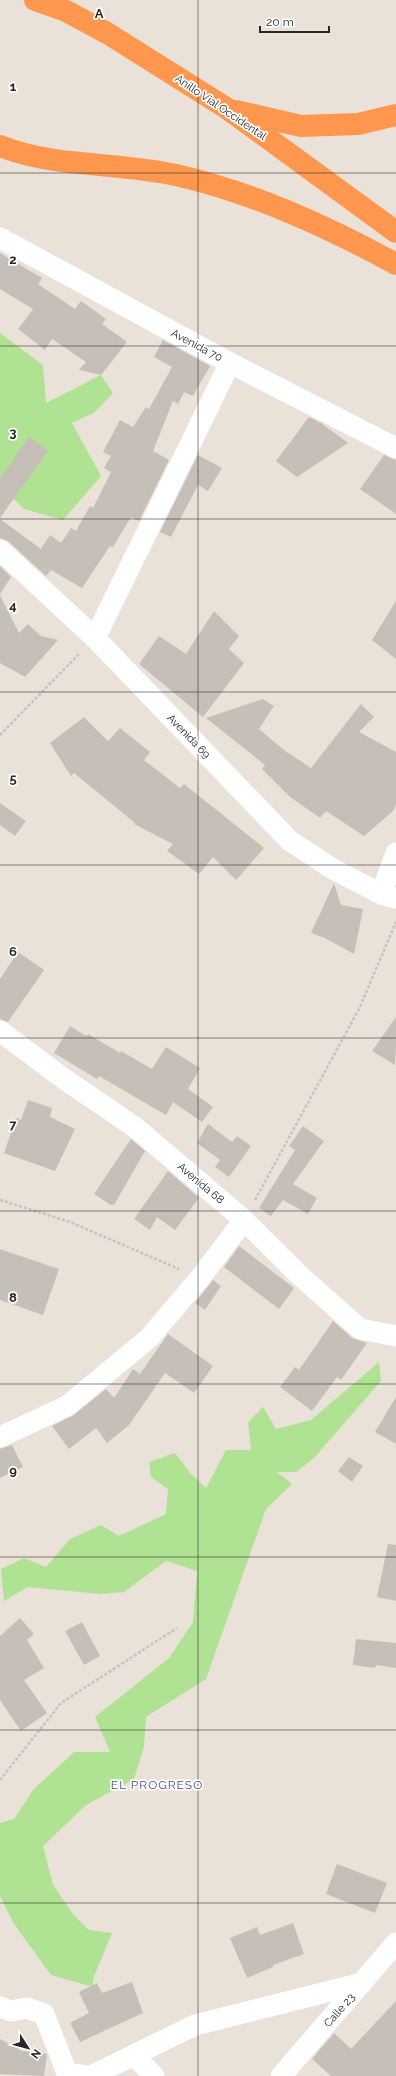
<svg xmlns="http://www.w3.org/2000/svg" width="396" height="2076" viewBox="0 0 396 2076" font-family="Raleway,sans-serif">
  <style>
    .green { fill: #afe293 }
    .building { fill: #c5bfb8 }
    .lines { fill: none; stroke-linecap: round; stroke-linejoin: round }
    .path { stroke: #c3c3c3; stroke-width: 2.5; stroke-dasharray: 3 2; stroke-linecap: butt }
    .street { stroke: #fff; stroke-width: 21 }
    .highway { stroke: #ff984e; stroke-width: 22 }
    .grid { fill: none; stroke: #272727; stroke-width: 1; stroke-opacity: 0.55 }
    .labels { text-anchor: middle; stroke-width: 3.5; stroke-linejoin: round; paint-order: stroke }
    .street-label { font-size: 11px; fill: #272727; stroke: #fff }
    .neighbourhood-label { font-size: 12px; letter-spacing: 1px; fill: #485177; stroke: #fff }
    .grid-label { font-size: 13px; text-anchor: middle; font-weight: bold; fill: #272727; stroke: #fff; stroke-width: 3.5; stroke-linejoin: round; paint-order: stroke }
  </style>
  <rect width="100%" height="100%" fill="#eae2d8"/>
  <path class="green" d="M0,333L43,365L46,403L101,375L113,393L94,413L72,423L101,476L63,520L24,509L4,490L9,478L0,476Z
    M379,1362L381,1381L314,1458L296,1472H277L292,1484L266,1509L206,1679L146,1717L144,1747L134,1779L86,1805L43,1846L53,1885L73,1914L89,1930L112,1933L93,1979V1987L51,1975L14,1924L0,1896V1823L14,1819L33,1790L74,1752H110L95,1717L169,1658L193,1622L197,1571L166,1561L124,1592L100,1594L28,1587L4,1601L1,1569L24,1558L46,1567L70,1539L101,1525L119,1536L166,1514L168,1489L151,1477L149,1462L175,1453L192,1475L206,1488L226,1450H251L248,1422L263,1407L276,1429L311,1420Z"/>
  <path class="building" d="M0,253L42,278L38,284L75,309L81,301L106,319L102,324L127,342L101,375L79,370L86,362L52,339L45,350L18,329L33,309L0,289Z
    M163,340L210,366L193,396L184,392L178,404L173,401L153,451L169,460L139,521L131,517L113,547L110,546L82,588L51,570L46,576L8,541L0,538V519L41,549L50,535L61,543L71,528L76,531L90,506L93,508L111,472L104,468L111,456L103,452L120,420L133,427L146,407L149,409L172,367L154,357Z
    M309,417L321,423L348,443L297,477L276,461Z
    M29,437L48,451L0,518V478Z
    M198,455L222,468L208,491L198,485L171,537L160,532Z
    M384,455L396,460V514L360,489Z
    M0,566L11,577L0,594Z
    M0,595L19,633L28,624L41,636L58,640L25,677L0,663Z
    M396,601V659L372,640Z
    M214,611L239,636L229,649L244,663L203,717L139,664L159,636L186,654Z
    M263,699L274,706L259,729L284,750L311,768L361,704L374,717L359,732L396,752V804L393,811L364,836L326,811L320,818L289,796L262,769L265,765L206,718Z
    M84,717L108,741L120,728L150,752L144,760L180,788L184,784L264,848L236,880L213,857L199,874L167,851L173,844L134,824L135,823L74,773L71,776L50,743Z
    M0,803L26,821L15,836L0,825Z
    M334,883L341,905L363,909L354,954L325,938L311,933Z
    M18,952L44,970L8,1022L0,1019V979Z
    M396,1017V1046L395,1065L372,1051Z
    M70,1026L86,1036L88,1034L120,1053L121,1051L152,1069L166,1047L200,1068L188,1089L213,1107L202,1122L173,1102L166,1115L99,1076L97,1079L54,1053Z
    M28,1100L52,1108L50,1117L75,1129L55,1171L4,1153L16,1118L21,1120Z
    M208,1124L232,1142L237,1136L251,1146L229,1177L215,1167L220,1160L197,1143Z
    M303,1126L324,1141L293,1184L317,1198L308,1214L283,1200L271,1216L259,1208L295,1150L289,1146Z
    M131,1139L145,1151L114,1205H111L94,1194Z
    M168,1171L199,1198L175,1230L157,1217L150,1230L134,1219Z
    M239,1246L294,1288L279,1309L224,1267Z
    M0,1249L59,1269L43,1315L0,1300Z
    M213,1280L221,1286L205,1310L195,1303Z
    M333,1321L352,1338L367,1343L341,1380L337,1377L312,1411L280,1387L295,1367L299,1370Z
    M168,1334L213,1366L194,1393L165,1373L129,1425L107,1443L96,1428L69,1449L52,1426L74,1415L106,1389L114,1398L133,1369L140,1374Z
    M396,1397V1444L375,1432Z
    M12,1445L23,1467L0,1478V1449Z
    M349,1457L363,1466L352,1482L338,1471Z
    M388,1544L396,1545V1601L377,1597Z
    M20,1618L34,1634L27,1640L44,1668L24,1680L47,1713L21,1731L0,1700V1636Z
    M82,1622L100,1656L84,1665L65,1631Z
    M356,1639L396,1643V1668L376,1665L375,1668L353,1665Z
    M337,1864L387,1883L375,1913L326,1894Z
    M293,1923L304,1954L273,1965V1967L247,1978L230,1938L257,1927L260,1935Z
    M132,1982L143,2013L80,2042L70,2023L89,2013L79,1992L97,1983L102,1993Z
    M396,2001V2076H331L312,2059L334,2033L351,2049Z
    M0,2039L22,2051L47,2054L44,2076L0,2074Z"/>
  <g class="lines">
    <path class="path" d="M0,735L79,654
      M0,1200L70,1222L179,1269
      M255,1200L359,1009L396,922
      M0,1780L61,1703L177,1628"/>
    <path class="street" d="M0,238L230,363L396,448
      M0,550L95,638L290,841L333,869L381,894L396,898
      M95,638L230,363
      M381,894L396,853
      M0,1031L60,1076L136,1128L244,1220L297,1273L360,1329L396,1336
      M0,1437L67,1406L149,1338L200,1278L244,1220
      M0,2007L11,2011L27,2008L44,2014L67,2073L87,2076
      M134,2055L154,2076
      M91,2076L195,2025L362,1983
      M281,2076L396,1943"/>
    <path class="highway" d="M35,0L66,11L107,33L228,109L396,232
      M236,111L301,126L358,124L396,115
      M0,146C55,168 118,162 176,175C254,193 326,226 396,264"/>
  </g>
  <path class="grid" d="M198,0V2076M0,173H396M0,346H396M0,519H396M0,692H396M0,865H396M0,1038H396M0,1211H396M0,1384H396M0,1557H396M0,1730H396M0,1903H396"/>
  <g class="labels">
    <g class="street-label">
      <text transform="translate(221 107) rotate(34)" y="4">Anillo Vial Occidental</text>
      <text transform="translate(197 345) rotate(28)" y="4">Avenida 70</text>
      <text transform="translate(189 736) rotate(46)" y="4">Avenida 69</text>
      <text transform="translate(201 1183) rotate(40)" y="4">Avenida 68</text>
      <text transform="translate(339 2010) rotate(-49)" y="4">Calle 23</text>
    </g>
    <g class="neighbourhood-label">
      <text x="157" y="1789">EL PROGRESO</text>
    </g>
  </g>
  <g class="grid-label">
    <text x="99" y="18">A</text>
    <text x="13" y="91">1</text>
    <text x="13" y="264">2</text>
    <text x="13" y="437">3</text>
    <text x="13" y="610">4</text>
    <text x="13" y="783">5</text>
    <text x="13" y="956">6</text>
    <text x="13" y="1129">7</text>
    <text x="13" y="1302">8</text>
    <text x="13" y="1475">9</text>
  </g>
  <g transform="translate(28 2048) rotate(126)" stroke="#ffffff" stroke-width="3" paint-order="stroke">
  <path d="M0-3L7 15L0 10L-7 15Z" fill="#272727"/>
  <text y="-6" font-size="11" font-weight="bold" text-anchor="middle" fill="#272727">N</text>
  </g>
  <path d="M260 26v6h69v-6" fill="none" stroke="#272727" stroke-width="2"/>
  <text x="266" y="26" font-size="12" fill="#272727" stroke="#ffffff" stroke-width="3" paint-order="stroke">20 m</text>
</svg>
